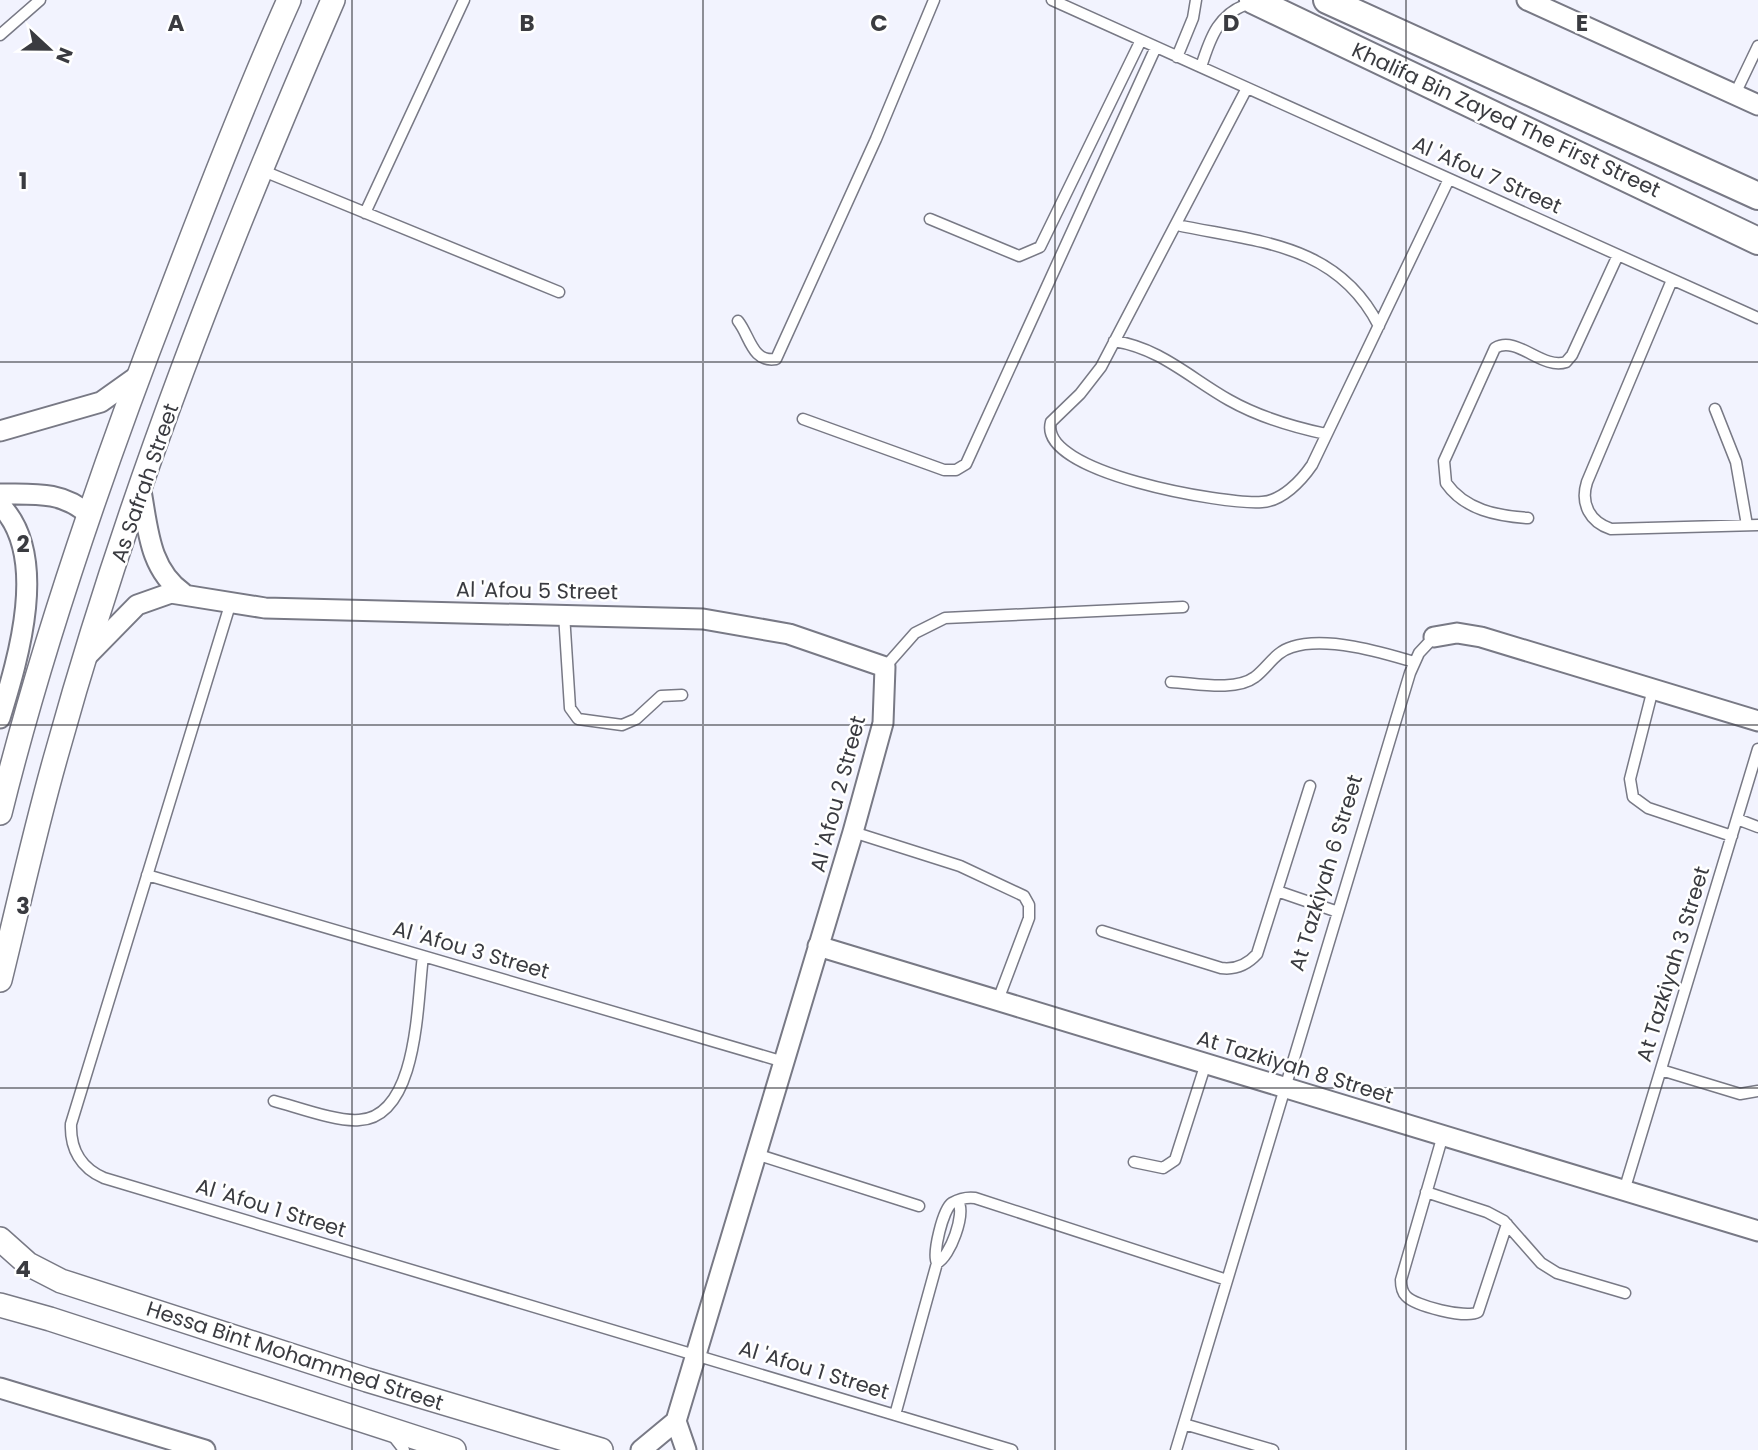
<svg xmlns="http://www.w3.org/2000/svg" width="1758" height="1450" viewBox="0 0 1758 1450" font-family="Poppins,sans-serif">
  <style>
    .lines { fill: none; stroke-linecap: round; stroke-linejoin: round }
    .service-casing { stroke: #787985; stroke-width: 13 }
    .minor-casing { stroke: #787985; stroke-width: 23 }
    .tertiary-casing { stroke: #787985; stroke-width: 26 }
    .secondary-casing { stroke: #787985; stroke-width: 30 }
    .service { stroke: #fff; stroke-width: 10 }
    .minor { stroke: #fff; stroke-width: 19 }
    .tertiary { stroke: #fff; stroke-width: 23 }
    .secondary { stroke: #fff; stroke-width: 26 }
    .grid { fill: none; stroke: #3a3b40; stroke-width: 2; stroke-opacity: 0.55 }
    .labels { text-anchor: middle; stroke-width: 5; stroke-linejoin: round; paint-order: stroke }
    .street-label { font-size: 21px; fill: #3a3b40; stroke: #fff }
    .grid-label { font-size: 23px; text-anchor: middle; font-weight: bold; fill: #3a3b40; stroke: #fff; stroke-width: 5; stroke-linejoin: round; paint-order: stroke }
  </style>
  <rect width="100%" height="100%" fill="#f2f3fe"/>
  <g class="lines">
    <g class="service-casing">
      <path id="service" d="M1052,0L1758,318
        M0,35L40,0
        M1177,57L1193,18L1196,0
        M1201,67C1210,38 1219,11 1252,3
        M1247,88L1101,367L1080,394L1051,422C1037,473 1226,505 1262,502C1282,501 1301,481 1312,465L1449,179
        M1735,94L1758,46
        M261,170L559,292
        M365,213L464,0
        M930,219L1019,256L1040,247L1141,40
        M1177,225C1257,242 1337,243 1379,326
        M1672,280L1587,482C1580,504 1590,522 1611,529L1758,525
        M738,321C750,336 752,363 776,359L876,139L934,0
        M1114,341C1160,348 1190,378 1229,400C1259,417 1293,427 1326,434
        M1715,409L1736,462L1747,525
        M803,419L944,470H956L966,464L1156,47
        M1528,518C1497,516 1465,510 1446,483L1444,461L1495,348C1517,335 1542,370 1566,362L1572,355L1618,255
        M230,605L71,1124C70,1149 81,1168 104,1178L1012,1450
        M564,614L570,708L578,719L622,725L636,719L661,696L682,695
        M885,667L915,633L945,618L1183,607
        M1171,682C1195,683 1235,692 1255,677C1269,666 1275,652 1292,647C1326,636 1381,652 1414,662
        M1653,689L1630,779L1633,797L1648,808L1732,836
        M1737,819L1758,827
        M853,832L960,866L1024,896L1029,905V918L998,1000
        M147,875L784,1062
        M1277,891L1338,912
        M1102,931L1221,968C1236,970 1247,965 1257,954L1310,786
        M1661,1070L1740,1094L1758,1091
        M274,1101C297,1107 337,1122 359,1120C419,1117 417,1000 423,956
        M1443,1135L1401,1280C1401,1286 1402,1292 1406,1296C1415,1306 1466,1319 1478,1312L1507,1224
        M756,1154L919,1206
        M1134,1162L1163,1168L1175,1160L1206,1063
        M1624,1191L1758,749
        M1426,1192L1487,1212L1504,1221L1541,1263L1557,1273L1625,1293
        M937,1263C950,1257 966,1214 958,1201
        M895,1415L937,1263C932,1254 943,1209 952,1203C959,1199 967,1197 975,1198L1227,1280
        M1184,1424L1273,1450
        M393,1436L404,1450
        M1176,1450L1410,673L1419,653L1434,637"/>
    </g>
    <g class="minor-casing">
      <path id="minor" d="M1527,0L1758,105
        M0,431L101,402L139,375
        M141,491C148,528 149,569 183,593
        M0,494C34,494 63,491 89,515
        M0,505C50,555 18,659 0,718
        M1434,637L1457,633L1481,637L1758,721
        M86,657L137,605L171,593L265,608L703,619L789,634L885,667L883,723L853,832L676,1421L641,1450
        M818,946L1758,1231
        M0,1388L205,1450
        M676,1421L686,1450"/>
    </g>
    <g class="tertiary-casing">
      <path id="tertiary" d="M0,813C43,639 103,467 168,299C206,199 245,98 289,0
        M0,980C19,903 36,825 58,749C129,493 227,244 333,0
        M0,1239L28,1264L61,1281L367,1380L601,1450
        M0,1305L50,1319L454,1450"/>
    </g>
    <g class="secondary-casing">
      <path id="secondary" d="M1253,0L1758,241
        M1327,0L1758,196"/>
    </g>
    <use href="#service" class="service"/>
    <use href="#minor" class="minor"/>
    <use href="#tertiary" class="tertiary"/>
    <use href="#secondary" class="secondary"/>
  </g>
  <path class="grid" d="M352,0V1450M703,0V1450M1055,0V1450M1406,0V1450M0,362H1758M0,725H1758M0,1088H1758"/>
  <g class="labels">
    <g class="street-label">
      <text transform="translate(1506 120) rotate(25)" y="7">Khalifa Bin Zayed The First Street</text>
      <text transform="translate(1487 175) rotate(24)" y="7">Al 'Afou 7 Street</text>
      <text transform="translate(145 483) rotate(-71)" y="7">As Safrah Street</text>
      <text transform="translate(537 591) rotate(1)" y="7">Al 'Afou 5 Street</text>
      <text transform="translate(838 794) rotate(-75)" y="7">Al 'Afou 2 Street</text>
      <text transform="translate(1326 873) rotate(-73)" y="7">At Tazkiyah 6 Street</text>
      <text transform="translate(471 950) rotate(16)" y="7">Al 'Afou 3 Street</text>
      <text transform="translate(1673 964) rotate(-73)" y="7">At Tazkiyah 3 Street</text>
      <text transform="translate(1295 1067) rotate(17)" y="7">At Tazkiyah 8 Street</text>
      <text transform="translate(271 1208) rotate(17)" y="7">Al 'Afou 1 Street</text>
      <text transform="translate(295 1356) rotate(18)" y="7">Hessa Bint Mohammed Street</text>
      <text transform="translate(814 1370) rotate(17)" y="7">Al 'Afou 1 Street</text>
    </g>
  </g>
  <g class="grid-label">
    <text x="176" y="31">A</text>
    <text x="527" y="31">B</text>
    <text x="879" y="31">C</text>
    <text x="1231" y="31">D</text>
    <text x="1582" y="31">E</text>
    <text x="23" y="189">1</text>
    <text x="23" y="552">2</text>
    <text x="23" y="914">3</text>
    <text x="23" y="1277">4</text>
  </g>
  <g transform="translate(49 49) rotate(112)" stroke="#ffffff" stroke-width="5" paint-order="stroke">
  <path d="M0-5L12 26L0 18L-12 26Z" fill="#3a3b40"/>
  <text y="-10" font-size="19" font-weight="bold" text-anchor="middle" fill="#3a3b40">N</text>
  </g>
</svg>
